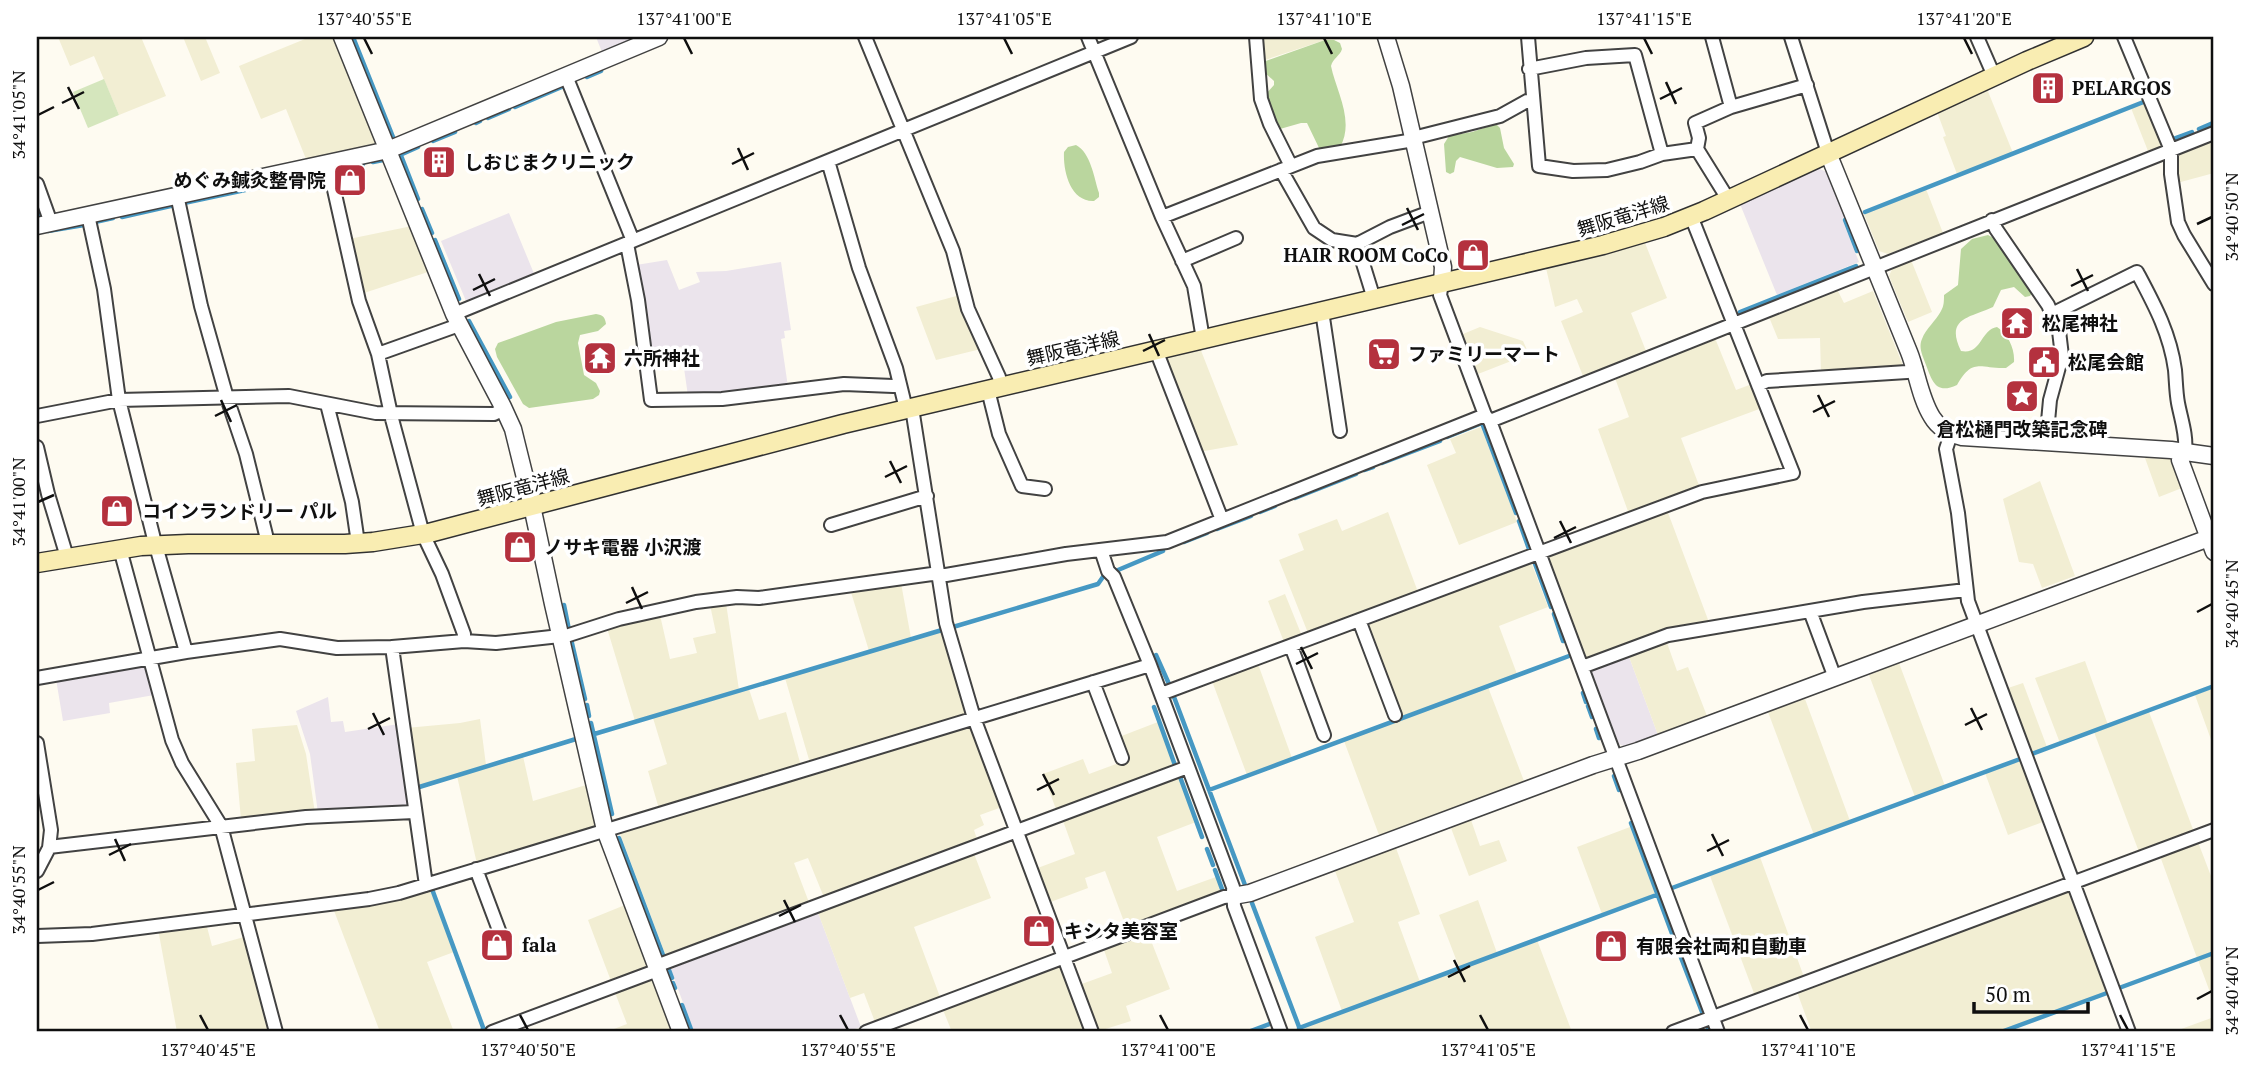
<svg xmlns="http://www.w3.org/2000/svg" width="2251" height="1069" viewBox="0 0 2251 1069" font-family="'PT Serif','Noto Sans JP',serif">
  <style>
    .industrial { fill: #ebe4ec }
    .farmland { fill: #f2eed3 }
    .green { fill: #d5e6bd }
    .forest { fill: #bad69e }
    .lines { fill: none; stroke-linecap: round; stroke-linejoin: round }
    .stream { stroke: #4698c3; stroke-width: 4.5 }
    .minor-casing { stroke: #424242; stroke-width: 16 }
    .tertiary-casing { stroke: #424242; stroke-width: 19 }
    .secondary-casing { stroke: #313131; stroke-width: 21 }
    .minor { stroke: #fff; stroke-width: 12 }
    .tertiary { stroke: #fff; stroke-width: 16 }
    .secondary { stroke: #f9edb2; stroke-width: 18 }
    .ticks { fill: none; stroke: #0f0f0f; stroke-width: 2.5 }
    .labels { text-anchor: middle; stroke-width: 7; stroke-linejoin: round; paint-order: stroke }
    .poi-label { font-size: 19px; font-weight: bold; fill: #0f0f0f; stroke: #fff; text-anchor: start }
    .street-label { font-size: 19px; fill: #0f0f0f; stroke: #fff }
    .neatline { fill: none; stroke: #0f0f0f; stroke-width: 2.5 }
    .ticks-label { font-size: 18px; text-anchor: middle; fill: #0f0f0f }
  </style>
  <rect width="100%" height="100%" fill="#fefbf1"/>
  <path class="industrial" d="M596,37H638L602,52Z
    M1817,168L1827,172L1846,217L1842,219L1859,262L1777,295L1740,204Z
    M509,213L535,276L514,285L509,283L466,301L441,241Z
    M667,260L679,290L700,282L696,272L726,271L781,262L791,330L784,331L785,338L781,339L788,387L688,396L681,347L649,351L636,265Z
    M1628,654L1658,735L1623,746L1619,744L1590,668Z
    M145,663L154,695L109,703L110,713L63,721L56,679Z
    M328,697L331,722L343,721L345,732L399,724L410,809L318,813L310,754L296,711Z
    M817,910L861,1027L846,1032H694L669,965Z"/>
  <path class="farmland" d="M58,37H141L166,96L119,115L94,56L70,66Z
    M183,37H205L220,73L201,81Z
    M310,37H334L376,143L306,159L286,109L261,119L239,66Z
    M1259,37H1374L1375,39L1325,40L1262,61Z
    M1987,89L2013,153L1957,174L1943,137L1946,136L1937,112Z
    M2146,102L2163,142L2161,146L2148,151L2131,108Z
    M2214,140V173L2177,183L2175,159L2179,154Z
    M1926,189L1943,233L1888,254L1879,251L1864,214Z
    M412,226L431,271L361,294L349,239Z
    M1645,243L1667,298L1631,313L1646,351L1583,376L1561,321L1583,312L1577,299L1555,307L1546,268Z
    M1911,260L1932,312L1908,322L1889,276L1893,267Z
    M1837,289L1844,303L1873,291L1904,368L1821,374L1820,338L1778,339L1769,317Z
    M960,295L981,349L936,360L916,307Z
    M1480,327L1523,341L1529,354L1478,374L1463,334Z
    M1715,338L1736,390L1752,384L1762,408L1681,438L1700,488L1629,514L1598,429L1629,417L1615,378Z
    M1200,348L1238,445L1199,452L1161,357Z
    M1481,427L1517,522L1459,545L1427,465L1456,453L1450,439Z
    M2145,458L2171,459L2182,488L2159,497Z
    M2040,481L2075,576L2042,588L2033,564L2019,562L2003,499Z
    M1667,510L1710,625L1588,662L1548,555Z
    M1388,512L1418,592L1308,633L1279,560L1304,550L1298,534L1337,519L1342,531Z
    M1531,562L1548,607L1499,626L1517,674L1399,718L1366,627L1368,623Z
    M901,583L911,638L869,651L850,589Z
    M1285,594L1302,636L1284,642L1268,601Z
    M726,603L739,690L635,721L607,628L660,615L670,659L697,653L693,638L716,633L710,605Z
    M944,631L968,715L810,763L785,678Z
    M1666,640L1677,671L1688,667L1707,716L1658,735L1628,654Z
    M2085,661L2108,725L2060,743L2035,678Z
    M1899,663L1945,786L1915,797L1869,675Z
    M1258,664L1292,758L1247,775L1212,681Z
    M2023,683L2047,747L2032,753L2008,688Z
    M1488,687L1524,781L1379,835L1344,741Z
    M2214,688V748L2195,695Z
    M749,689L759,720L786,712L801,766L659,809L648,771L667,764L653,718Z
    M1805,699L1850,821L1814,835L1768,712Z
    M2149,712L2194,832L2139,852L2094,732Z
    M480,719L486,765L414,787L406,728L460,723Z
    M1158,722L1175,768L1057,812L1043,774L1083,759L1089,774L1127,760L1119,737Z
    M297,725L306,754L315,813L241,820L236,763L255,761L252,729Z
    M968,725L972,727L1002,807L980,815L984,825L974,830L978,842L825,900L808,858L794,863L810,905L667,959L619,831Z
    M523,756L533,801L586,785L596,824L592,829L477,864L457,776Z
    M2020,760L2043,822L2008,835L1985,773Z
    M1178,774L1196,822L1157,837L1177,891L1216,877L1222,891L1126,927L1105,871L1085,878L1088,888L1048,903L1035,869L1075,854L1062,818Z
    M1471,820L1480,846L1499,840L1507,861L1469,876L1451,828Z
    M1630,827L1655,894L1602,914L1577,847Z
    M2198,842L2214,884V951L2197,958L2160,856Z
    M1396,848L1420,914L1398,922L1420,982L1342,1011L1315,937L1354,922L1335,871Z
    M973,851L991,898L914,927L940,997L875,1022L864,993L850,998L817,910Z
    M1760,857L1804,977L1755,996L1710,876Z
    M430,888L454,952L427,962L454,1032H380L333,908Z
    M2068,891L2106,992L1998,1032H1806L1811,1030L1797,992Z
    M1478,900L1497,953L1459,967L1439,915Z
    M625,905L648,967L611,981L588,920Z
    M206,923L212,946L244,937L270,1032H177L158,929Z
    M1148,933L1170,989L1126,1006L1131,1021L1096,1032L1079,985L1112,973L1104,950Z
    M1537,940L1572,1032H1307L1305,1027Z
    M2214,954V1003L2198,960Z
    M1059,967L1063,969L1087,1032H952L943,1010Z
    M652,976L673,1032H606L627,1024L614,990Z
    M2214,1017V1032H2173Z"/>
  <path class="green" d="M104,79L119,115L88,128L73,92Z"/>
  <path class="forest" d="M1325,40H1334L1340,43L1342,49C1340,56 1333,58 1331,66C1336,91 1355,121 1340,147L1320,150L1307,123H1301L1280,129L1276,127L1265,95L1274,85V81L1263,71V62Z
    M1496,124L1500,128L1504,148L1514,164L1513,167L1497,168L1460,157L1456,161L1454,172L1450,174L1446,172L1444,144L1449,136L1472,132Z
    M1076,145C1091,153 1094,178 1099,193V197L1094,201C1070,202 1063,171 1064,152L1068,147Z
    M1988,235L1999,241L2032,293L2030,296L2025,297L2014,287L2001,290L1993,307C1969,318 1945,318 1961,351C1982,355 1980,330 1997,327C2008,334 2015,349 2014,362L2006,368C1980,369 1973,357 1957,385C1936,395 1932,381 1926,365C1923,356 1918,348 1922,339C1926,328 1936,321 1941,311C1944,306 1944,301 1944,295L1958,285L1961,249L1972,239Z
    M596,314C603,315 605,317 606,324L598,331L580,335L578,343L584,375L596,383L600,391L599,395L593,399L536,407L529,408L523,404L497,357L495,349L498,343L556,322Z"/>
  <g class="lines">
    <path class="stream" d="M353,37L393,137
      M587,77L601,71
      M515,107L564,86
      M488,118L509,109
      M476,123L480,121
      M2199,129L2213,123
      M2171,136L2173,139L2192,132
      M433,141L455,132
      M400,153L418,199
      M400,155L418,147
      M373,162L383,160
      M334,171L363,164
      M184,203L325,173
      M37,205L41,217
      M422,209L432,233
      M1865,212L2146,101
      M122,217L175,205
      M1847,219L1845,220L1857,251
      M95,222L113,218
      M48,231L84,225
      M435,240L459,299
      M1740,312L1856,266
      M469,321L510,397
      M1447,437L1482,423L1516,513
      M1382,463L1440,441
      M1364,470L1373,467
      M1295,498L1356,474
      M1260,512L1275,506
      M1519,521L1529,549
      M1217,529L1251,516
      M1184,542L1207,533
      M1534,561L1551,607
      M1118,570L1163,551
      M564,605L569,630
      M1554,614L1563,641
      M953,627L1098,584L1105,574
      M571,639L585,699
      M1156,655L1169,684
      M1583,693L1586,702
      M1174,697L1245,885
      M587,705L589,716
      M1588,706L1592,717
      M1154,707L1176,768
      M591,723L612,814
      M1596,729L1599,738
      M591,735L942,630
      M2032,754L2214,686
      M1179,774L1202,837
      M1614,776L1619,790
      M416,788L576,739
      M1209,790L1569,656
      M1631,823L1674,939
      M619,838L663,955
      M1207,849L1213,865
      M1215,870L1222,889
      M1672,888L2020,759
      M432,889L484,1030
      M1252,903L1301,1032
      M1680,955L1702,1012
      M669,970L672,978
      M673,983L675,988
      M2119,988L2214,953
      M682,1005L692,1032
      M1299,1028L1659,894
      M1708,1029L1709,1032
      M478,1032L490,1028
      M1248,1032L1272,1023
      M2001,1032L2107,993"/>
    <g class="minor-casing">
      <path id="minor" d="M865,37L953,251L968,309L999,377L1001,387
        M1088,37L1162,217L1194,286L1203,339
        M1256,37L1261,99L1270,124L1291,166
        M1528,37L1539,166L1573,171L1607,170L1640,162L1662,154L1697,149L1728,199
        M1712,37L1731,107
        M1791,37L1828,153
        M1977,37L1994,76
        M2124,37L2171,150V174L2178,222L2184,235L2214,284
        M1529,69L1586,58L1635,55L1662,154
        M566,76L633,241
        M1413,138L1500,116L1527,101H1532
        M1697,149L1699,138L1695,123L1731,107L1807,85
        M828,161L859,268L896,368L906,409
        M328,163L359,301L378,354L392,419L423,534L442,574L464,634V641
        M1281,170L1314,228L1332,240L1357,244L1390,227L1430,212
        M37,184L51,223
        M177,195L201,306L227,398L246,454L266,535V544
        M88,215L104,289L119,400L154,539L186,652
        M1162,217L1317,156L1414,140
        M1992,220L1996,229L2048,305L2059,331L2062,356L2050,400L2046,443
        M627,244L638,300L651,400L722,399L844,384L893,386L900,385
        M1357,244L1374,299
        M1182,261L1236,238
        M1442,283L1440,295L1485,415L1490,421L1718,1032
        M1322,311L1340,431
        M454,314L1131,37
        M2052,314L2137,272C2154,304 2170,333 2175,370C2176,381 2176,392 2178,403C2181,419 2187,435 2185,452
        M1156,350L1222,520
        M378,354L459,325
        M1758,385L1767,381L1907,372L1916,369
        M988,390L999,434L1022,486L1045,489
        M328,404V408L352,502L358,543
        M912,408L946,623L974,718L1092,1032
        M37,416L119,400L289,396L376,413L494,414L504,409
        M1490,421L2214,133
        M1951,434L1946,449L1958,513L1968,601L2129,1032
        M37,447L48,494L67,557
        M831,525L927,496
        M120,549L172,740L182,763L221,826L276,1032
        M1101,550L1108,571L1114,577L1150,665L1233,887L1234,906L1281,1032
        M1810,611L1835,678
        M1359,620L1395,715
        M1291,646L1324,735
        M392,647L426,885
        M1582,667L1668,635L1863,602L1966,590
        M37,678L186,652L280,639L337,648L392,647L464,641L496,643L569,635L619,619L696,602L737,597L759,598L932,574L946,575L1066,554L1167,542L1485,415
        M1093,682L1122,758
        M1161,694L1702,492L1793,473L1691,216
        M37,743L51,830L49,848L37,871
        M49,847L306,817L414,812
        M476,869L500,933
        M37,936L92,934L369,899L399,893L1150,665
        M656,966L1188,767
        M492,1032L658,970
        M866,1032L1224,897L1233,896
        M1673,1032L2214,830"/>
    </g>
    <g class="tertiary-casing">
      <path id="tertiary" d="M342,37L454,314L503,407L513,429L532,506L553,604L605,830L681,1032
        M1386,37L1401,86L1443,267L1442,283
        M1828,153C1855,219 1882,285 1909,352C1917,372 1920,398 1932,417C1939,429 1950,434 1962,437L2171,450L2214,456
        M37,226L388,150L659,37
        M2181,451L2180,460L2214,552
        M1233,896L1250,893L1593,765L1638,751L2214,536"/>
    </g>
    <g class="secondary-casing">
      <path id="secondary" d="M37,563L141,546L188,544H345L373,542L429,533L843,424L1603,245L1664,227L1704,211L2027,61L2084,37"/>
    </g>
    <use href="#minor" class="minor"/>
    <use href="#tertiary" class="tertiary"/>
    <use href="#secondary" class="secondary"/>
  </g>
  <path class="ticks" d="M364,38L372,54M684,38L692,54M1004,38L1012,54M1324,38L1332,54M1644,38L1652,54M1964,38L1972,54M1666,82L1676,104M68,87L79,109M1660,99L1682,88M62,103L84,92M38,115L54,107M738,148L748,170M732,164L754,153M1407,208L1418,230M2197,224L2212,217M1402,225L1424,214M2077,269L2088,291M479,274L490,296M2071,286L2093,275M473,290L495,279M1149,334L1159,356M1143,351L1165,340M1818,395L1829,417M221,400L231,422M1813,412L1835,401M215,416L237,405M890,461L901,483M885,477L907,466M38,502L54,495M1560,521L1571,543M1554,538L1576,527M632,587L642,609M626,603L648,592M2197,612L2212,604M1301,647L1312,669M1296,664L1318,653M1971,708L1982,730M373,713L384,735M1965,725L1987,714M368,729L390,718M1043,774L1054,795M1037,790L1059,779M1712,834L1723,856M115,839L125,861M1707,851L1729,840M109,855L131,844M38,890L54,882M784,900L795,922M779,916L801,905M1454,960L1465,982M1448,977L1470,966M2197,999L2212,991M200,1015L208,1030M520,1015L528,1030M840,1015L848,1030M1160,1015L1168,1030M1480,1015L1488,1030M1800,1015L1808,1030M2120,1015L2128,1030"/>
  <defs>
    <g id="building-square" transform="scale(1.75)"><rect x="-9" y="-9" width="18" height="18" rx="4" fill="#b4313e" stroke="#fff"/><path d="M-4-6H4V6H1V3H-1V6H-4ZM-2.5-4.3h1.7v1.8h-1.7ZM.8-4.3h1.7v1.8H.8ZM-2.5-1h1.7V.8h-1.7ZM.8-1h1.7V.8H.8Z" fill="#fff"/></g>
    <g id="shop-square" transform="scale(1.75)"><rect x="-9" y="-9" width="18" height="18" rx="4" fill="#b4313e" stroke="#fff"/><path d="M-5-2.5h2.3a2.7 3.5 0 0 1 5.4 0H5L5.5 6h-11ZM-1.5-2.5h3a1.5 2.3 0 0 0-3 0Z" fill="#fff"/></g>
    <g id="temple-square" transform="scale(1.75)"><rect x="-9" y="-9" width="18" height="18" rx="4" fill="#b4313e" stroke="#fff"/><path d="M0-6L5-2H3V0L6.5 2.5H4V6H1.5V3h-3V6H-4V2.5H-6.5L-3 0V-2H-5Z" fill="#fff"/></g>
    <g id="supermarket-square" transform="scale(1.75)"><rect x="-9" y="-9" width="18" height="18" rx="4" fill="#b4313e" stroke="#fff"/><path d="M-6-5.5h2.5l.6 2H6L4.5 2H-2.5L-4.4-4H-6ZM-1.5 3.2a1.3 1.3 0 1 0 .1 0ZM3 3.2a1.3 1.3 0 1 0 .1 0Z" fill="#fff"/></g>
    <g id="civic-square" transform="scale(1.75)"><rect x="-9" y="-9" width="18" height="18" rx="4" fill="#b4313e" stroke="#fff"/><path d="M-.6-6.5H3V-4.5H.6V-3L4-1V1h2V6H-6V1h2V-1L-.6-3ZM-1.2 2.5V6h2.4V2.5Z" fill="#fff"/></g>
    <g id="sight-square" transform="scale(1.75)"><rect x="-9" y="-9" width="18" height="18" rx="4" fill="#b4313e" stroke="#fff"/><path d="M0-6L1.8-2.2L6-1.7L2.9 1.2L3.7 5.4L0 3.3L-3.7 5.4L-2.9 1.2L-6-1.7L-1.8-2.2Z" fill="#fff"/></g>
  </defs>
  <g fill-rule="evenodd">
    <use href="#building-square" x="2048" y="88"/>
    <use href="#building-square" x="439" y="162"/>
    <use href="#shop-square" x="350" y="180"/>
    <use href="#shop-square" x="1473" y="255"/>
    <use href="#temple-square" x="2017" y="323"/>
    <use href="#supermarket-square" x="1384" y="354"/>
    <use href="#temple-square" x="600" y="358"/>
    <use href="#civic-square" x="2044" y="362"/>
    <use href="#sight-square" x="2022" y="396"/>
    <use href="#shop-square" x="117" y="511"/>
    <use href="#shop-square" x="520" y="547"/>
    <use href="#shop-square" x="1039" y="931"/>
    <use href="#shop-square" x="497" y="945"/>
    <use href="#shop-square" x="1611" y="946"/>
  </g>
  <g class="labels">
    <g class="poi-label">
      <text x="2072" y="95">PELARGOS</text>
      <text x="464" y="169">しおじまクリニック</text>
      <text x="326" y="187" text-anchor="end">めぐみ鍼灸整骨院</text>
      <text x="1448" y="262" text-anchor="end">HAIR ROOM CoCo</text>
      <text x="2042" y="330">松尾神社</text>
      <text x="1408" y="361">ファミリーマート</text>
      <text x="624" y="365">六所神社</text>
      <text x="2068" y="369">松尾会館</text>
      <text x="2022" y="436" text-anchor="middle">倉松樋門改築記念碑</text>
      <text x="142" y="518">コインランドリー パル</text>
      <text x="544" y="554">ノサキ電器 小沢渡</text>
      <text x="1064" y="938">キシタ美容室</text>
      <text x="522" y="952">fala</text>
      <text x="1636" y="953">有限会社両和自動車</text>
    </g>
    <g class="street-label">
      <text transform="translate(1623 216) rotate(-17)" y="7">舞阪竜洋線</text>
      <text transform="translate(1073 348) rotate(-13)" y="7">舞阪竜洋線</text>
      <text transform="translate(523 487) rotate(-15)" y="7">舞阪竜洋線</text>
    </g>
  </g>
  <rect width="2251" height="1069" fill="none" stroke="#ffffff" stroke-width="77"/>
  <path d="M1974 1002v10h114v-10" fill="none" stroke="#0f0f0f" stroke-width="3.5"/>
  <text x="1985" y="1002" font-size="21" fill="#0f0f0f" stroke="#ffffff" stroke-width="5" paint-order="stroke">50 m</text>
  <rect x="38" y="38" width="2174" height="992" class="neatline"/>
  <g class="ticks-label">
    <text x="364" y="25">137°40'55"E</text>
    <text x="684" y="25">137°41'00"E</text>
    <text x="1004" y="25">137°41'05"E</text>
    <text x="1324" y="25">137°41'10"E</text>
    <text x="1644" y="25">137°41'15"E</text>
    <text x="1964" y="25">137°41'20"E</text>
    <text transform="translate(19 115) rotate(-90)" y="6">34°41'05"N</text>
    <text transform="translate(2232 217) rotate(-90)" y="6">34°40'50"N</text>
    <text transform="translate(19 502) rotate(-90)" y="6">34°41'00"N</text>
    <text transform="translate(2232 604) rotate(-90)" y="6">34°40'45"N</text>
    <text transform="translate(19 890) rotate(-90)" y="6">34°40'55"N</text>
    <text transform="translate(2232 991) rotate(-90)" y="6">34°40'40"N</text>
    <text x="208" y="1056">137°40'45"E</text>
    <text x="528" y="1056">137°40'50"E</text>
    <text x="848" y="1056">137°40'55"E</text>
    <text x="1168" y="1056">137°41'00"E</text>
    <text x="1488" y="1056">137°41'05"E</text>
    <text x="1808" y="1056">137°41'10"E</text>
    <text x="2128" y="1056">137°41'15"E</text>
  </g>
</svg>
